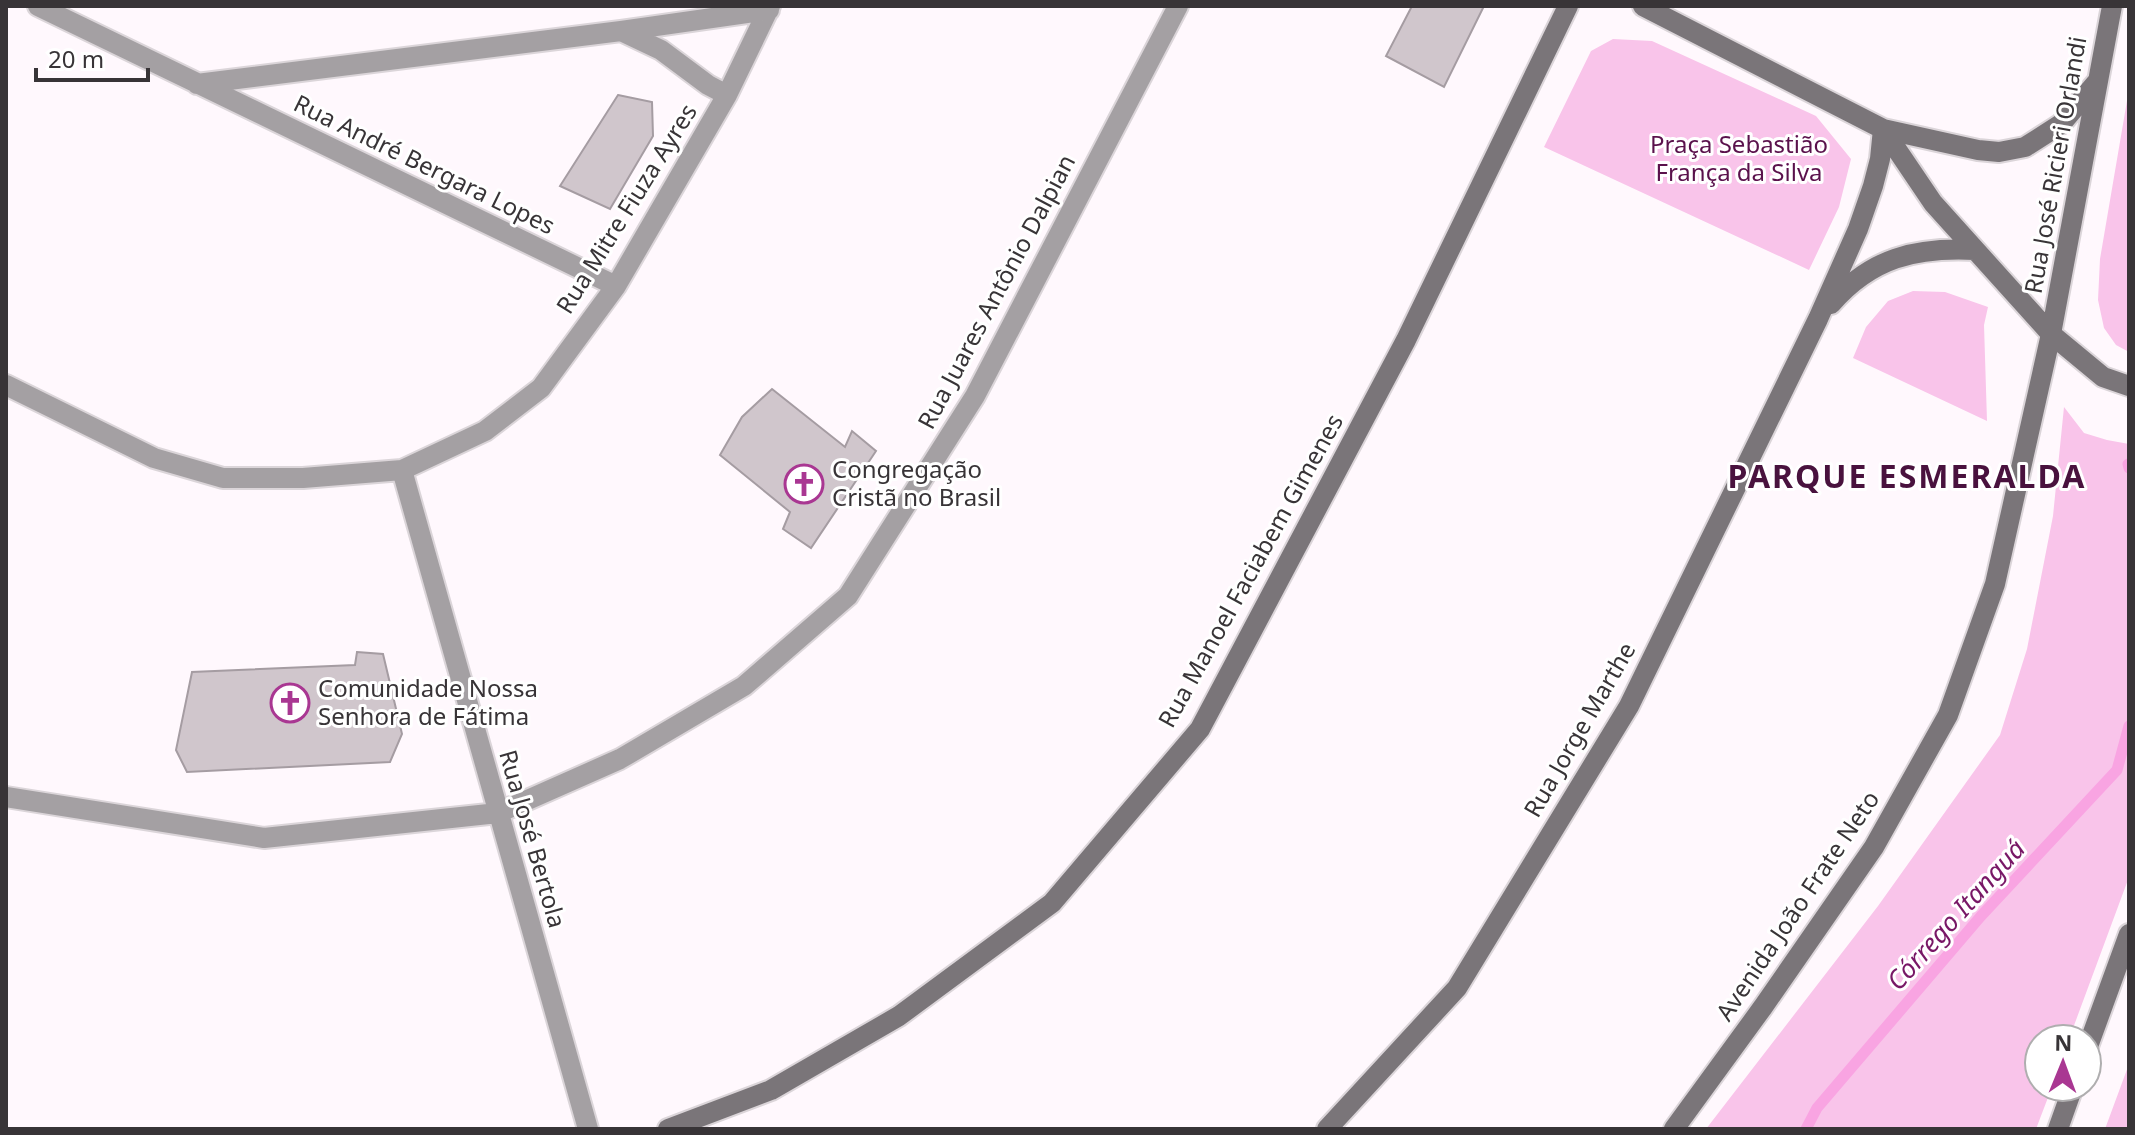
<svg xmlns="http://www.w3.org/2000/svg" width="2135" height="1135" viewBox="0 0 2135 1135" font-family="'Noto Sans',sans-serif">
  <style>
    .green { fill: #f9c4ea }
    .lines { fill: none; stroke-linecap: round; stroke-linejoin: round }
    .stream { stroke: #f9a4e2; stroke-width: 11 }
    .building { fill: #d0c6cc; stroke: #a59ca2; stroke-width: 2 }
    .street-casing { stroke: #dbd5d9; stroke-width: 24 }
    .secondary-casing { stroke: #dbd5d9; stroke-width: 24 }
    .street { stroke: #a4a0a3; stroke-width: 20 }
    .secondary { stroke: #7a7579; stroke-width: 20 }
    .labels { text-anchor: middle; stroke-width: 6; stroke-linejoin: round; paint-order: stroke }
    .park-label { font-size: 24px; fill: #5a114c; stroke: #fff }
    .street-label { font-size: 24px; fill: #383437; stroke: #fff }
    .poi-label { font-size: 24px; fill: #383437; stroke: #fff; text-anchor: start }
    .water-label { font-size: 26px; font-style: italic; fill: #781766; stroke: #fff }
    .district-label { font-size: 32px; font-weight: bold; letter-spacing: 2px; fill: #49123e; stroke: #fff }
  </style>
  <rect width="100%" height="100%" fill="#fff8fd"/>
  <path class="green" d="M1613,39L1652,41L1816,116L1851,159L1839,207L1809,270L1544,147L1591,51Z
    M2129,89V352L2116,345L2104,328L2098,300L2100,259Z
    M1913,291L1945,292L1988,307L1984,325L1987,421L1853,358L1866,327L1888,301Z
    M2064,407L2084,433L2107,440L2129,444V877L2069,1039H2039V1087H2052L2036,1129H1706L1878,906L2000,735L2027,649L2053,516Z
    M2129,1064V1129H2105Z"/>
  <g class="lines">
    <path class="stream" d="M2128,464L2129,468
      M1806,1129L1817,1108L1981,916L2117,770L2129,726"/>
  </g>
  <path class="building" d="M1412,6H1484L1444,87L1386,56Z
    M618,95L652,102L653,136L610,209L560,186Z
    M772,389L845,447L852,431L876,451L811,548L783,529L790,512L720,455L742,417Z
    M357,652L383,654L402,734L390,762L187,772L176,750L192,672L355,665Z"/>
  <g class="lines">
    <g class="street-casing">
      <path id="street" d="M38,6L616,286
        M621,31L661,50L708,85L727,95
        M197,84L621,31L769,10
        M6,385L154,458L223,478H303L402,470L485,431L541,388L616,286L727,95L770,6
        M402,470L588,1129
        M6,797L264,838L498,813L620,759L744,686L848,596L975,396L1178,6"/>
    </g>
    <g class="secondary-casing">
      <path id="secondary" d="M1643,6L1883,129L1978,150L1999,152L2025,147L2061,124L2096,83
        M1883,129L1933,203L2051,334L2103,377L2129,386
        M1831,304C1871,258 1915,247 1975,250
        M2087,1049L2129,934
        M668,1129L771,1090L899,1016L1052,903L1200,729L1406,340L1568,6
        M1327,1129L1457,988L1629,706L1818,319L1858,229L1873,186L1880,159L1883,129
        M1674,1129L1763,1007L1874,847L1948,715L1995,584L2051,334L2112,6
        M2058,1129L2073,1087"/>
    </g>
    <use href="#street" class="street"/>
    <use href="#secondary" class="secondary"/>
  </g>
  <defs>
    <g id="church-ring" transform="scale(2)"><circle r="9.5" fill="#fff" stroke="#a93792" stroke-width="1.5"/><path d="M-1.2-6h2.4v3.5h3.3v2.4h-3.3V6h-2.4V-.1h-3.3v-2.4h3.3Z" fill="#a93792"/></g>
  </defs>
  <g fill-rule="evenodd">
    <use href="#church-ring" x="804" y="484"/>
    <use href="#church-ring" x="290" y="703"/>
  </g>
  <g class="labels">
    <g class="park-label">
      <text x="1739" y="153">Praça Sebastião<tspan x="1739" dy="28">França da Silva</tspan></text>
    </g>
    <g class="street-label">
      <text transform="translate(424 165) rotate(26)" y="8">Rua André Bergara Lopes</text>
      <text transform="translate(2056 165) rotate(-80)" y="8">Rua José Ricieri Orlandi</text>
      <text transform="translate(627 209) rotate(-58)" y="8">Rua Mitre Fiuza Ayres</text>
      <text transform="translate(997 292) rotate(-62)" y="8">Rua Juares Antônio Dalpian</text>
      <text transform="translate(1251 571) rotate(-61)" y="8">Rua Manoel Faciabem Gimenes</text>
      <text transform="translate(1580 730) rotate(-60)" y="8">Rua Jorge Marthe</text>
      <text transform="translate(532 839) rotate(74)" y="8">Rua José Bertola</text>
      <text transform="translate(1798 906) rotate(-56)" y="8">Avenida João Frate Neto</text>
    </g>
    <g class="poi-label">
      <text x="832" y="478">Congregação<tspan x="832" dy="28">Cristã no Brasil</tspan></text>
      <text x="318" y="697">Comunidade Nossa<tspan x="318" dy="28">Senhora de Fátima</tspan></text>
    </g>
    <g class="water-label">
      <text transform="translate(1956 915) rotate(-48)" y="9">Córrego Itanguá</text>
    </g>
    <g class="district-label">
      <text x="1907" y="488">PARQUE ESMERALDA</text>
    </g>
  </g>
  <rect width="2135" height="1135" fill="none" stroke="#383437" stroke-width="16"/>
  <g transform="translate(2063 1063) rotate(1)"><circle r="38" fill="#ffffff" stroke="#afaeaf" stroke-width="2"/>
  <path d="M0-6L14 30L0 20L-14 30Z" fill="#a93792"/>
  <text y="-12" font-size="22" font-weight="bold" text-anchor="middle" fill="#383437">N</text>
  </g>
  <path d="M36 68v12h112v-12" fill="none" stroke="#383437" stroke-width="4"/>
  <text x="48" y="68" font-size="24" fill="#383437" stroke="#ffffff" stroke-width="6" paint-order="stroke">20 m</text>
</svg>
